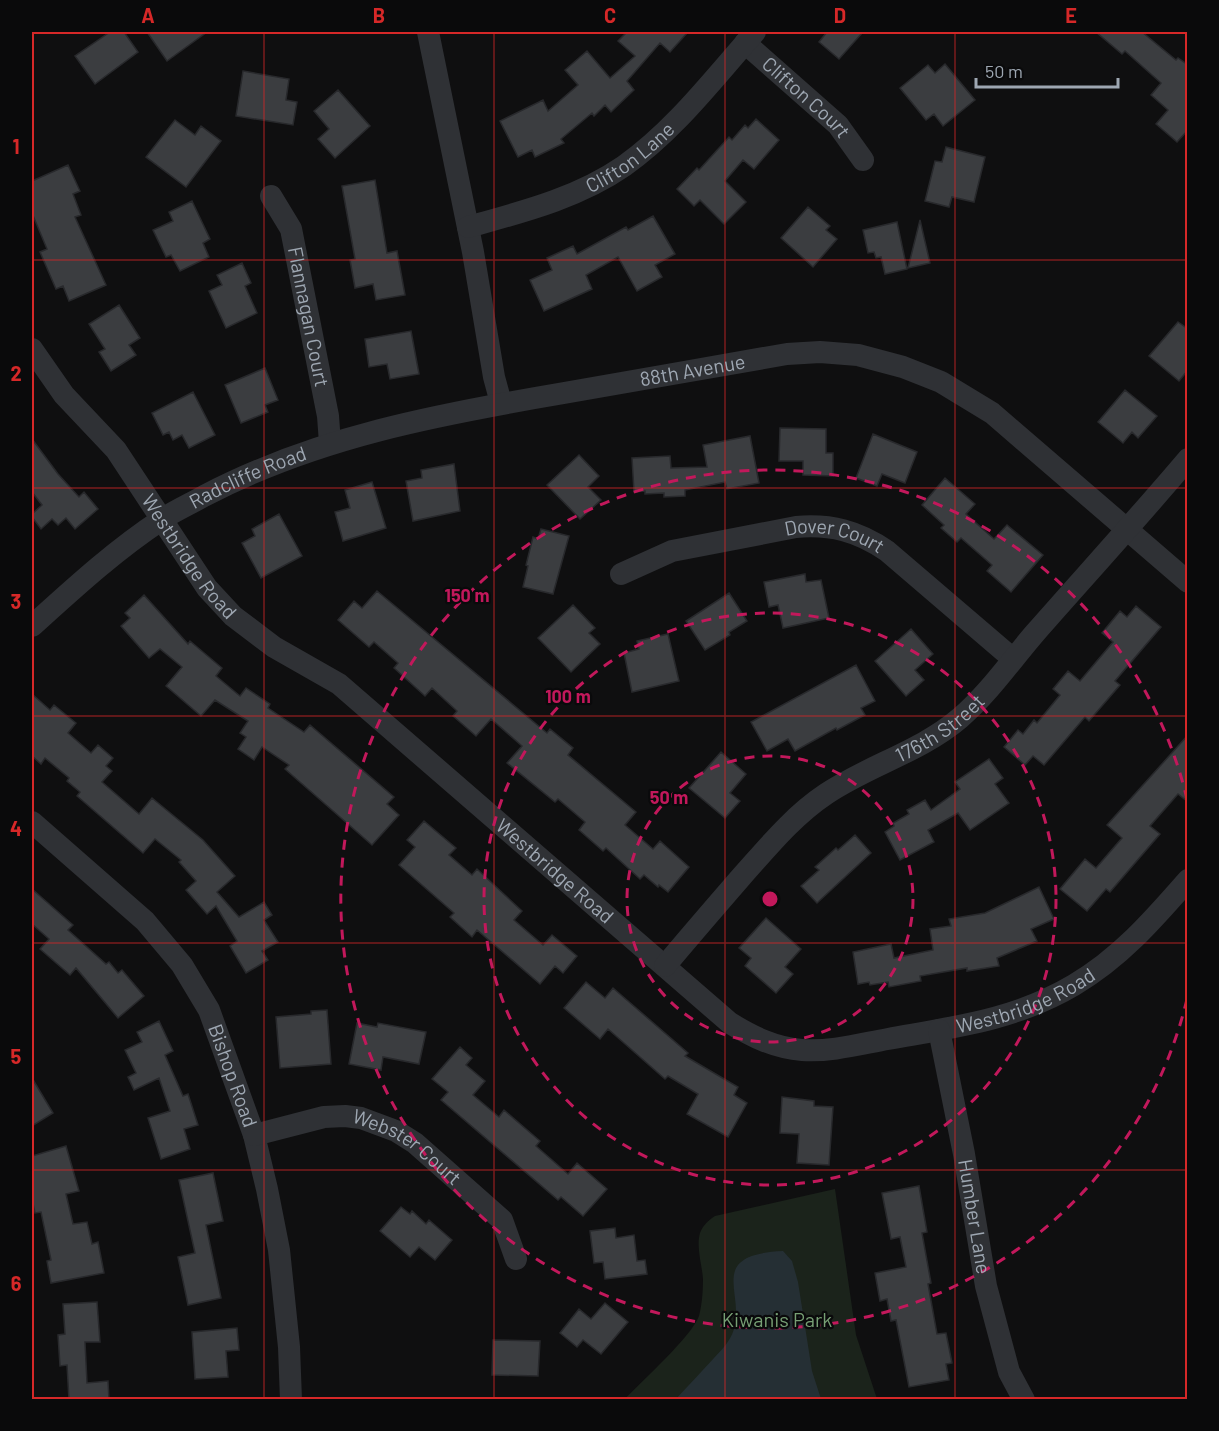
<svg xmlns="http://www.w3.org/2000/svg" width="1219" height="1431" viewBox="0 0 1219 1431" font-family="Barlow,sans-serif">
  <style>
    .green { fill: #1b231b }
    .water { fill: #252f34 }
    .building { fill: #3b3d40; stroke: #28292c; stroke-width: 1.5 }
    .lines { fill: none; stroke-linecap: round; stroke-linejoin: round }
    .minor { stroke: #2f3135; stroke-width: 22 }
    .grid { fill: none; stroke: #d62828; stroke-width: 1.5; stroke-opacity: 0.55 }
    .ring { fill: none; stroke: #c2185b; stroke-width: 3; stroke-dasharray: 10 8 }
    .labels { text-anchor: middle; stroke-width: 4.5; stroke-linejoin: round; paint-order: stroke }
    .street-label { font-size: 20px; fill: #9ea7b2; stroke: #0a0a0b }
    .park-label { font-size: 20px; fill: #779f74; stroke: #0a0a0b }
    .centre { fill: #c2185b; stroke: #0a0a0b; stroke-width: 3 }
    .ring-label { font-size: 18px; text-anchor: middle; font-weight: bold; fill: #c2185b; stroke: #0a0a0b; stroke-width: 4.5; stroke-linejoin: round; paint-order: stroke }
    .neatline { fill: none; stroke: #d62828; stroke-width: 2 }
    .grid-label { font-size: 20px; text-anchor: middle; font-weight: bold; fill: #d62828 }
  </style>
  <rect width="100%" height="100%" fill="#0f0f10"/>
  <path class="green" d="M835,1189L856,1335L877,1399L624,1400C641,1382 692,1336 699,1316C702,1305 703,1291 703,1279C702,1264 696,1248 700,1233C703,1225 709,1220 715,1216Z"/>
  <path class="water" d="M783,1251L792,1261L798,1282L812,1371L821,1399H676C688,1386 701,1372 714,1358C719,1352 725,1347 729,1340C754,1300 698,1255 783,1251Z"/>
  <path class="building" d="M110,32H124L138,52L95,84L75,56Z
    M147,32H207L167,61Z
    M627,32H688L670,52L660,43L627,81L634,90L611,112L605,105L594,116L592,113L561,139L564,143L535,157L532,150L518,157L500,121L543,100L548,111L578,85L565,70L587,51L610,78L635,56L618,41Z
    M827,32H863L839,59L819,42Z
    M1096,32H1142L1176,60L1178,58L1188,65V130L1177,142L1156,124L1168,110L1151,95L1161,83L1125,51L1122,54Z
    M945,64L975,100L943,126L934,114L926,120L900,88L928,65L935,73Z
    M243,71L289,79L286,100L297,102L293,125L236,116Z
    M338,90L370,126L335,158L318,139L329,129L314,111Z
    M756,119L779,140L754,169L743,160L725,181L746,202L724,224L700,200L694,206L677,189L697,168L699,170L729,137L732,140L745,125L748,128Z
    M175,120L195,135L201,126L221,141L186,187L146,157Z
    M946,147L985,157L974,202L952,197L949,207L925,201L935,161L942,162Z
    M68,165L80,191L73,194L81,215L75,217L106,285L69,301L63,286L56,289L40,252L47,249L32,213V181Z
    M375,180L387,253L397,251L405,295L376,300L373,284L355,288L350,260L355,259L342,186Z
    M192,201L210,239L203,243L209,257L180,271L171,255L166,257L153,230L173,221L169,212Z
    M808,207L830,226L826,230L837,239L813,267L781,238Z
    M653,216L675,254L655,265L662,277L637,291L618,257L586,275L592,289L544,311L530,280L552,270L547,258L573,246L577,254L626,227L628,230Z
    M920,220L930,263L908,268Z
    M897,222L907,269L885,274L881,257L876,258L874,252L868,253L863,230Z
    M242,263L251,283L245,286L257,313L226,328L209,291L222,285L217,275Z
    M119,305L140,338L129,345L136,355L111,371L99,352L105,349L89,324Z
    M1178,322L1188,329V370L1179,381L1149,356Z
    M411,331L419,374L390,379L387,364L369,367L365,339Z
    M265,368L278,400L265,405L268,412L241,423L225,385Z
    M1125,390L1157,416L1138,438L1132,432L1123,443L1098,422Z
    M193,392L215,435L189,448L182,435L173,440L169,432L163,435L152,413Z
    M780,428L826,429V453H833V476L803,475V461H779Z
    M873,434L917,452L905,483L882,474L877,486L856,478Z
    M750,436L759,483L727,489L725,482L685,490V496L664,497V493L645,494V491L634,492L632,458L670,456L671,468L707,467L703,445Z
    M32,439L58,474L79,497L84,492L98,509L75,529L66,518L58,525L52,519L41,529L32,517V514L42,505L32,492Z
    M579,455L599,476L588,487L601,500L580,519L547,485Z
    M454,464L460,511L413,521L406,481L422,478L421,470Z
    M945,478L975,504L966,514L994,539L1007,525L1043,555L1011,592L987,571L992,565L961,538L957,542L941,528L944,525L922,505Z
    M372,482L386,528L343,541L335,512L350,508L345,490Z
    M279,514L302,556L261,578L242,543L255,536L252,529Z
    M541,529L569,536L553,594L523,587L528,566L526,565L533,537L538,539Z
    M805,574L806,582L821,580L829,618L783,628L778,605L769,607L764,582Z
    M377,591L547,733L550,729L573,748L568,755L636,812L625,825L653,849L660,841L689,867L668,892L659,885L658,887L644,875L640,879L606,848L603,851L579,830L585,822L558,799L555,802L507,763L522,746L491,719L476,736L453,716L457,711L432,688L425,696L394,668L398,663L374,642L369,647L338,620L354,601L362,608Z
    M729,593L747,621L729,632L730,635L705,650L686,621Z
    M144,595L188,644L190,641L222,668L216,676L240,696L246,688L270,704L268,708L304,732L310,725L394,797L387,804L399,815L372,845L285,769L289,765L262,747L254,760L238,749L246,737L240,733L248,721L215,700L201,716L166,686L182,667L160,649L149,658L121,626L130,618L125,613Z
    M573,605L595,628L589,633L600,644L571,672L538,638Z
    M1136,606L1161,627L1115,681L1120,685L1089,721L1085,717L1044,765L1033,756L1025,765L1004,747L1018,730L1023,734L1034,720L1037,723L1060,695L1053,689L1068,671L1080,681L1113,642L1102,633L1120,611L1127,617Z
    M911,629L933,654L915,670L924,680L906,696L875,661Z
    M668,634L679,681L632,692L624,653L639,649L637,641Z
    M856,665L875,701L861,708L865,715L837,730L836,728L795,751L788,739L767,751L751,722Z
    M32,694L50,710L54,705L76,723L68,733L91,753L98,745L113,758L106,766L112,771L102,782L139,814L152,798L203,840L235,876L217,892L239,917L264,902L272,915L264,920L278,942L262,951L268,960L246,973L230,946L237,941L216,906L207,914L186,890L196,881L179,862L181,860L155,839L143,853L77,796L80,792L67,781L69,778L45,758L41,764L32,756Z
    M1188,735V802L1178,794L1150,826L1160,834L1110,892L1106,889L1087,911L1060,889L1085,859L1096,868L1122,838L1107,825Z
    M721,752L746,774L730,793L740,801L725,818L689,788Z
    M989,759L1003,778L995,784L1009,803L970,830L958,813L928,830L934,842L900,860L885,832L894,826L893,823L909,814L907,810L925,800L931,810L960,789L955,782Z
    M424,821L456,848L449,855L472,875L477,869L522,911L514,920L543,945L552,935L577,956L563,973L555,966L540,984L477,930L472,937L450,917L454,913L399,865L415,847L407,840Z
    M855,835L871,853L817,903L801,886L819,870L815,867L836,848L838,850Z
    M1039,887L1054,919L1031,929L1037,941L997,958L999,966L967,971V968L920,976L921,981L889,987L888,982L870,985L869,982L858,984L853,952L891,944L894,958L933,950L930,929L951,926L949,919L985,913Z
    M32,889L73,925L68,930L106,964L109,962L118,973L122,970L144,996L118,1018L76,968L70,975L40,949L49,939L32,924Z
    M766,918L801,949L785,967L793,974L776,993L745,966L751,958L739,948Z
    M586,982L605,998L613,988L688,1053L685,1056L738,1087L734,1095L747,1103L728,1137L687,1114L698,1094L668,1076L665,1079L608,1029L600,1039L564,1008Z
    M327,1010L331,1064L280,1068L276,1017L311,1014V1011Z
    M159,1021L173,1051L165,1055L183,1096L188,1094L198,1125L184,1129L190,1149L161,1159L148,1118L170,1111L159,1078L134,1090L128,1077L136,1073L125,1050L142,1042L137,1032Z
    M357,1023L377,1027L378,1023L426,1032L419,1064L383,1057L381,1070L349,1064Z
    M460,1047L472,1058L466,1065L485,1081L473,1095L499,1117L504,1110L540,1141L536,1146L568,1174L577,1163L607,1189L583,1216L561,1197L558,1200L441,1100L448,1092L432,1079Z
    M32,1078L53,1113L32,1126Z
    M782,1097L814,1101V1106L833,1107L829,1165L797,1163L799,1134L780,1133Z
    M66,1146L79,1191L66,1194L73,1224L87,1222L92,1244L98,1242L104,1273L51,1283L47,1261L51,1260L41,1212L35,1213L32,1199V1156Z
    M213,1173L223,1221L206,1225L221,1298L188,1305L178,1257L195,1253L179,1180Z
    M919,1186L927,1232L922,1233L931,1283L928,1284L937,1334L946,1333L952,1363L946,1364L949,1380L909,1387L896,1320L891,1321L887,1299L880,1301L875,1273L906,1267L900,1237L891,1239L882,1193Z
    M401,1207L410,1214L412,1211L426,1224L429,1220L452,1240L435,1260L419,1247L410,1257L380,1231Z
    M615,1228L616,1238L634,1235L637,1261L645,1260L647,1274L605,1279L603,1262L594,1263L590,1231Z
    M97,1302L100,1342H85L87,1383L108,1381L109,1400H69L67,1365L60,1366L58,1335L65,1334L63,1304Z
    M605,1303L628,1322L601,1354L583,1340L577,1347L560,1333L579,1309L591,1319Z
    M237,1328L239,1350L226,1351L228,1377L195,1379L192,1332Z
    M493,1340L540,1341L538,1376L492,1375Z"/>
  <g class="lines">
    <g class="minor">
      <path d="M428,32L473,252L494,377L501,403"/>
      <path id="s1" d="M745,43L838,125L863,160"/>
      <path id="s2" d="M271,196L291,229L328,416L330,443"/>
      <path id="s3" d="M468,227C522,212 578,198 624,166C675,130 714,78 755,32"/>
      <path id="s4" d="M32,349L64,395L116,450L207,588L233,616L274,647L339,684L730,1023C753,1037 775,1048 802,1050C831,1052 860,1044 888,1039C954,1027 1015,1020 1074,985C1120,958 1153,920 1188,880"/>
      <path id="s5" d="M621,574L672,551L796,527C831,524 858,531 887,551L1013,659"/>
      <path id="s6" d="M32,626C73,589 114,551 161,520C174,511 190,504 204,496C316,437 440,414 564,393C638,380 713,367 787,354L820,352L858,355L903,367L941,382L992,413L1188,582"/>
      <path id="s7" d="M32,822L145,921L182,965L209,1010L254,1135L267,1189L279,1250L289,1347L291,1400"/>
      <path id="s8" d="M665,966C690,936 716,906 742,876C768,847 793,816 826,794C869,765 920,752 960,718C989,693 1010,662 1035,633C1086,575 1138,518 1188,459"/>
      <path id="s9" d="M939,1030L964,1154L986,1286L1009,1372L1024,1400"/>
      <path id="s10" d="M254,1135L324,1117L345,1116L361,1118L396,1131L415,1143L502,1220L516,1259"/>
    </g>
  </g>
  <path class="grid" d="M264,32V1400M494,32V1400M725,32V1400M955,32V1400M32,260H1188M32,488H1188M32,716H1188M32,943H1188M32,1170H1188"/>
  <g class="ring">
    <circle cx="770" cy="899" r="143"/>
    <circle cx="770" cy="899" r="286"/>
    <path d="M1187 999A429 429 0 1 1 1187 799"/>
  </g>
  <g class="labels">
    <g class="street-label">
      <text dy="7" stroke="none"><textPath href="#s1" startOffset="82">Clifton Court</textPath></text>
      <text dy="7" stroke="none"><textPath href="#s3" startOffset="178">Clifton Lane</textPath></text>
      <text dy="7" stroke="none"><textPath href="#s2" startOffset="128">Flannagan Court</textPath></text>
      <text dy="7" stroke="none"><textPath href="#s6" startOffset="723">88th Avenue</textPath></text>
      <text dy="7" stroke="none"><textPath href="#s6" startOffset="264">Radcliffe Road</textPath></text>
      <text dy="7" stroke="none"><textPath href="#s5" startOffset="222">Dover Court</textPath></text>
      <text dy="7" stroke="none"><textPath href="#s4" startOffset="261">Westbridge Road</textPath></text>
      <text dy="7" stroke="none"><textPath href="#s8" startOffset="368">176th Street</textPath></text>
      <text dy="7" stroke="none"><textPath href="#s4" startOffset="747">Westbridge Road</textPath></text>
      <text dy="7" stroke="none"><textPath href="#s4" startOffset="1287">Westbridge Road</textPath></text>
      <text dy="7" stroke="none"><textPath href="#s7" startOffset="330">Bishop Road</textPath></text>
      <text dy="7" stroke="none"><textPath href="#s10" startOffset="164">Webster Court</textPath></text>
      <text dy="7" stroke="none"><textPath href="#s9" startOffset="190">Humber Lane</textPath></text>
    </g>
    <g class="park-label">
      <text x="777" y="1327">Kiwanis Park</text>
    </g>
  </g>
  <circle cx="770" cy="899" r="9" class="centre"/>
  <g class="ring-label">
    <text x="467" y="602">150 m</text>
    <text x="568" y="703">100 m</text>
    <text x="669" y="804">50 m</text>
  </g>
  <rect width="1219" height="1431" fill="none" stroke="#0a0a0b" stroke-width="66"/>
  <path d="M976 78v9h142v-9" fill="none" stroke="#9ea7b2" stroke-width="3"/>
  <text x="985" y="78" font-size="18" fill="#9ea7b2" stroke="#0a0a0b" stroke-width="4.5" paint-order="stroke">50 m</text>
  <rect x="33" y="33" width="1153" height="1365" class="neatline"/>
  <g class="grid-label">
    <text x="148" y="23">A</text>
    <text x="379" y="23">B</text>
    <text x="610" y="23">C</text>
    <text x="840" y="23">D</text>
    <text x="1071" y="23">E</text>
    <text x="16" y="154">1</text>
    <text x="16" y="381">2</text>
    <text x="16" y="609">3</text>
    <text x="16" y="836">4</text>
    <text x="16" y="1064">5</text>
    <text x="16" y="1291">6</text>
  </g>
</svg>
